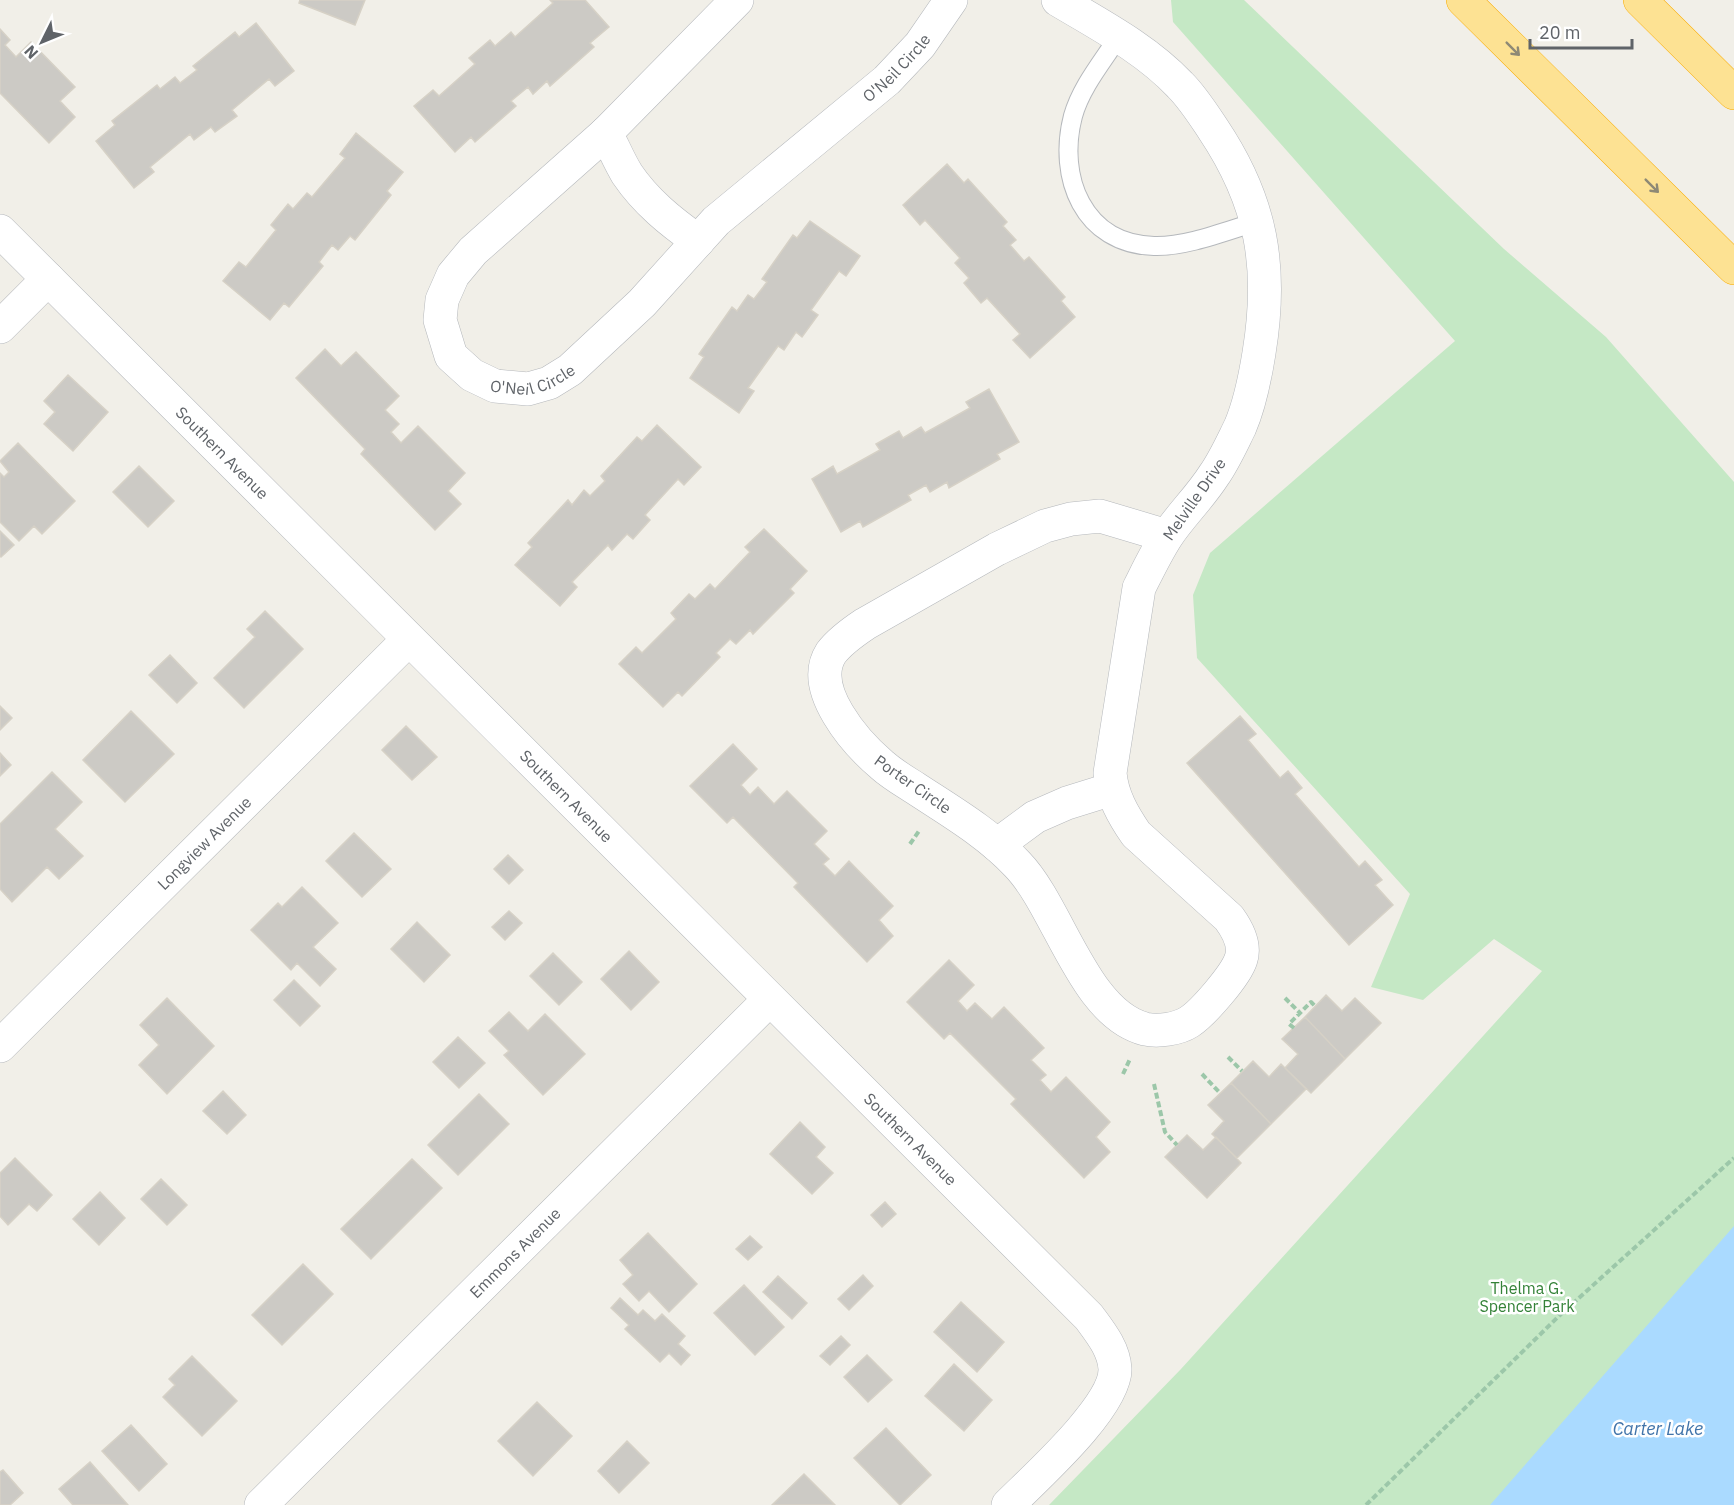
<svg xmlns="http://www.w3.org/2000/svg" width="1734" height="1505" viewBox="0 0 1734 1505" font-family="'IBM Plex Sans',sans-serif">
  <style>
    .green { fill: #c5e8c5 }
    .water { fill: #aadaff }
    .building { fill: #cccac5; stroke: #d6d1c6; stroke-width: 1.5 }
    .lines { fill: none; stroke-linecap: round; stroke-linejoin: round }
    .lane-casing { stroke: #b5b8bc; stroke-width: 20 }
    .street-casing { stroke: #b5b8bc; stroke-width: 34 }
    .highway-casing { stroke: #f9ab00; stroke-width: 34 }
    .path { stroke: #9cc7a9; stroke-width: 4; stroke-dasharray: 6 3; stroke-linecap: butt }
    .lane { stroke: #fff; stroke-width: 18 }
    .street { stroke: #fff; stroke-width: 33 }
    .highway { stroke: #fde293; stroke-width: 33 }
    .oneway { stroke: #8e8975 }
    .labels { text-anchor: middle; stroke-width: 5; stroke-linejoin: round; paint-order: stroke }
    .street-label { font-size: 16px; fill: #5f6368; stroke: #fff }
    .park-label { font-size: 16px; fill: #348238; stroke: #fff }
    .water-label { font-size: 18px; font-style: italic; fill: #4174aa; stroke: #fff }
  </style>
  <rect width="100%" height="100%" fill="#f1efe8"/>
  <path class="green" d="M1171,0H1244L1504,249L1606,337L1734,482V1505H1049L1181,1369L1542,971L1494,939L1423,1000L1371,987L1410,894L1197,658L1193,595L1210,553L1455,341L1173,22Z"/>
  <path class="water" d="M1734,1226V1505H1490Z"/>
  <path class="building" d="M300,0H365L355,25L299,3Z
    M550,0H585L609,27L590,43L594,47L550,86L547,81L533,94L528,87L511,101L516,106L475,142L471,137L455,152L414,106L433,90L439,96L475,64L469,58L490,40L495,46L511,32L515,37L553,3Z
    M256,23L294,71L275,86L269,79L232,110L237,116L215,132L211,127L194,140L190,134L150,167L154,172L134,188L96,141L115,125L112,121L157,85L160,89L175,77L180,83L197,70L193,66L235,32L239,37Z
    M0,29L10,40L5,45L16,57L31,42L75,87L60,101L75,117L49,143L0,93Z
    M356,133L403,172L387,191L391,195L355,240L350,236L338,250L332,245L319,262L323,266L289,307L284,303L270,320L223,281L239,262L246,267L276,230L271,225L288,204L293,209L307,193L312,197L345,158L340,154Z
    M947,164L964,183L968,179L1007,222L1003,226L1016,240L1010,245L1024,261L1029,257L1065,297L1061,301L1075,317L1030,358L1013,340L1020,334L987,298L981,303L964,283L969,278L955,263L960,258L925,220L920,225L903,205Z
    M810,221L860,256L846,276L839,271L811,310L818,315L802,337L796,332L784,350L778,346L748,388L754,391L739,413L690,378L704,357L699,354L732,307L737,311L748,295L754,299L767,282L762,279L793,235L797,238Z
    M325,349L341,366L356,352L399,396L385,410L399,424L391,432L401,443L418,426L465,473L448,491L461,504L435,530L361,454L365,449L296,378Z
    M68,375L108,412L73,451L44,424L55,412L44,401Z
    M989,389L1019,442L997,454L1000,459L949,488L947,482L930,492L926,485L908,495L911,500L863,527L860,521L841,532L812,479L833,466L837,474L880,450L876,444L899,431L903,438L921,427L925,433L970,408L966,402Z
    M657,425L701,467L684,485L678,479L645,515L650,520L633,539L627,534L612,550L608,545L572,582L577,587L560,606L515,565L532,547L528,543L568,500L572,505L584,490L590,496L605,481L601,476L637,437L642,441Z
    M18,443L75,501L42,534L34,526L19,541L0,522V473L4,477L9,472L0,461Z
    M139,466L174,501L148,527L113,492Z
    M764,529L807,571L790,589L794,593L753,634L750,630L736,644L730,639L716,653L720,657L682,696L678,692L663,707L619,664L636,647L642,653L676,619L671,613L689,594L695,599L710,584L715,589L750,552L745,547Z
    M0,531L14,545L1,557L0,556Z
    M265,611L303,649L244,708L214,678L255,637L247,629Z
    M170,655L197,683L177,703L149,675Z
    M0,706L12,718L0,730Z
    M131,711L174,754L125,802L83,760Z
    M1240,716L1256,734L1248,740L1280,778L1288,771L1302,788L1295,794L1359,867L1365,861L1382,880L1375,885L1393,905L1349,945L1187,763Z
    M406,726L437,757L412,780L382,750Z
    M733,744L757,769L741,785L750,795L758,787L774,804L787,791L827,831L814,844L829,859L823,864L835,876L849,861L893,906L879,920L893,936L867,962L794,887L798,883L733,817L727,823L690,786Z
    M0,753L11,765L0,776Z
    M52,772L82,802L55,829L83,856L59,879L47,867L12,902L0,889V824Z
    M354,833L391,869L362,897L326,861Z
    M508,855L523,870L509,884L494,869Z
    M302,887L338,923L313,947L336,969L320,986L297,963L291,970L251,930L278,903L282,907Z
    M509,911L522,923L505,940L492,927Z
    M417,922L450,955L424,982L391,949Z
    M629,951L659,982L631,1010L601,979Z
    M553,953L582,982L559,1005L530,976Z
    M949,960L974,985L958,1001L967,1011L975,1003L992,1019L1004,1007L1044,1048L1031,1060L1046,1075L1040,1080L1051,1092L1066,1077L1110,1122L1096,1137L1110,1152L1084,1178L1011,1104L1016,1099L950,1033L944,1039L907,1002Z
    M294,980L320,1006L300,1026L274,1000Z
    M1326,995L1342,1011L1355,998L1381,1023L1345,1059L1305,1017Z
    M167,998L214,1046L167,1094L139,1065L159,1045L140,1025Z
    M509,1012L528,1031L545,1014L585,1054L543,1095L504,1055L509,1051L489,1031Z
    M1305,1017L1345,1059L1311,1093L1285,1068L1298,1054L1282,1039Z
    M458,1037L485,1063L459,1088L433,1062Z
    M1253,1061L1269,1077L1281,1064L1306,1089L1271,1124L1231,1083Z
    M1231,1083L1271,1124L1237,1158L1212,1134L1224,1121L1208,1105Z
    M223,1091L246,1115L227,1134L203,1111Z
    M479,1094L509,1124L458,1175L428,1145Z
    M800,1122L825,1147L816,1157L833,1173L812,1194L770,1154Z
    M1187,1135L1203,1150L1216,1137L1241,1163L1207,1198L1165,1157Z
    M15,1158L52,1195L37,1211L29,1204L8,1225L0,1216V1173Z
    M412,1159L442,1188L371,1259L341,1229Z
    M161,1179L187,1205L167,1225L141,1199Z
    M100,1192L125,1218L99,1245L73,1219Z
    M885,1202L896,1214L882,1227L871,1215Z
    M648,1233L697,1284L669,1312L649,1291L639,1301L623,1284L633,1275L620,1260Z
    M750,1236L762,1247L748,1260L736,1249Z
    M303,1264L333,1294L282,1345L252,1315Z
    M863,1275L873,1286L849,1310L838,1299Z
    M778,1276L807,1303L792,1319L763,1292Z
    M744,1285L784,1327L755,1355L714,1313Z
    M620,1298L638,1315L643,1310L655,1321L662,1314L685,1336L678,1344L690,1355L681,1365L669,1353L660,1362L625,1329L629,1325L611,1308Z
    M961,1302L1004,1342L977,1372L934,1332Z
    M841,1336L850,1345L830,1365L820,1356Z
    M867,1355L892,1380L868,1402L844,1377Z
    M192,1356L237,1401L202,1436L163,1397L175,1385L169,1379Z
    M954,1364L992,1400L964,1431L925,1396Z
    M537,1402L572,1436L533,1476L498,1441Z
    M131,1425L167,1464L139,1491L102,1451Z
    M886,1428L931,1475L900,1505L854,1458Z
    M627,1441L649,1463L619,1493L598,1471Z
    M90,1462L128,1505H73L59,1489Z
    M3,1470L23,1493L10,1505H0V1472Z
    M804,1474L835,1505H772Z"/>
  <g class="lines">
    <g class="lane-casing">
      <path id="lane" d="M1119,36C1103,61 1081,87 1073,116C1057,177 1083,244 1154,246C1186,247 1226,231 1256,222"/>
    </g>
    <g class="street-casing">
      <g id="street">
        <path id="s1" d="M737,0L606,133L473,251L453,275L442,300L440,320L451,356L472,375L495,386L528,389L549,383L570,370L642,303L716,221L887,80L920,45L951,0"/>
        <path d="M1058,0C1100,25 1146,49 1180,85C1193,98 1203,114 1213,129C1262,202 1273,267 1259,353C1255,378 1250,404 1240,427C1232,443 1224,461 1214,475C1200,497 1181,515 1167,536C1156,553 1148,570 1139,588L1110,773C1112,796 1123,815 1136,834L1229,918C1237,929 1246,944 1241,959C1236,975 1203,1013 1189,1022C1178,1029 1158,1032 1145,1029C1083,1013 1059,907 1017,864C988,833 950,811 915,788C904,781 892,774 882,765C856,743 808,689 831,653C840,641 853,632 865,624L997,549L1045,526L1071,519L1100,516L1167,536"/>
        <path d="M606,133C613,146 619,161 627,174C646,202 671,222 698,241"/>
        <path id="s2" d="M0,231L1089,1317C1100,1332 1114,1349 1115,1369C1116,1406 1035,1478 1008,1505"/>
        <path d="M0,327L48,279"/>
        <path d="M997,845L1035,817L1067,803L1112,789"/>
        <path id="s3" d="M0,1046L408,640"/>
        <path id="s4" d="M261,1505L769,1000"/>
      </g>
    </g>
    <g class="highway-casing">
      <path id="highway" d="M1463,0L1734,268
        M1640,0L1734,93"/>
    </g>
    <path class="path" d="M910,844L919,831
      M1285,998L1300,1013
      M1294,1028L1289,1024L1311,1002L1315,1006
      M1228,1057L1242,1071
      M1123,1074L1130,1059
      M1202,1074L1220,1093
      M1154,1084L1165,1132L1177,1145
      M1366,1505L1560,1315L1734,1158"/>
    <use href="#lane" class="lane"/>
    <use href="#street" class="street"/>
    <use href="#highway" class="highway"/>
  </g>
  <defs><path id="oneway-shaft" d="M-6 0H5M1.5-3L5.5 0L1.5 3" fill="none" stroke-width="1.6" stroke-linecap="round" stroke-linejoin="round" transform="scale(1.5)"/></defs>
  <g class="oneway">
    <use href="#oneway-shaft" transform="translate(1513 49) rotate(45)"/>
    <use href="#oneway-shaft" transform="translate(1652 186) rotate(45)"/>
  </g>
  <g class="labels">
    <g class="street-label">
      <text dy="6" stroke="none"><textPath href="#s1" startOffset="1060">O'Neil Circle</textPath></text>
      <text dy="6" stroke="none"><textPath href="#s1" startOffset="574">O'Neil Circle</textPath></text>
      <text dy="6" stroke="none"><textPath href="#s2" startOffset="314">Southern Avenue</textPath></text>
      <text transform="translate(1194 499) rotate(-55)" y="6">Melville Drive</text>
      <text transform="translate(913 784) rotate(35)" y="6">Porter Circle</text>
      <text dy="6" stroke="none"><textPath href="#s2" startOffset="800">Southern Avenue</textPath></text>
      <text dy="6" stroke="none"><textPath href="#s3" startOffset="288">Longview Avenue</textPath></text>
      <text dy="6" stroke="none"><textPath href="#s2" startOffset="1286">Southern Avenue</textPath></text>
      <text dy="6" stroke="none"><textPath href="#s4" startOffset="358">Emmons Avenue</textPath></text>
    </g>
    <g class="park-label">
      <text x="1527" y="1294">Thelma G.<tspan x="1527" dy="18">Spencer Park</tspan></text>
    </g>
    <g class="water-label">
      <text x="1658" y="1435">Carter Lake</text>
    </g>
  </g>
  <g transform="translate(42 42) rotate(227)" stroke="#ffffff" stroke-width="4.5" paint-order="stroke">
  <path d="M0-4.5L10 22L0 15L-10 22Z" fill="#5f6368"/>
  <text y="-9" font-size="16" font-weight="bold" text-anchor="middle" fill="#5f6368">N</text>
  </g>
  <path d="M1530 39v9h102v-9" fill="none" stroke="#5f6368" stroke-width="3"/>
  <text x="1539" y="39" font-size="18" fill="#5f6368" stroke="#ffffff" stroke-width="4.5" paint-order="stroke">20 m</text>
</svg>
